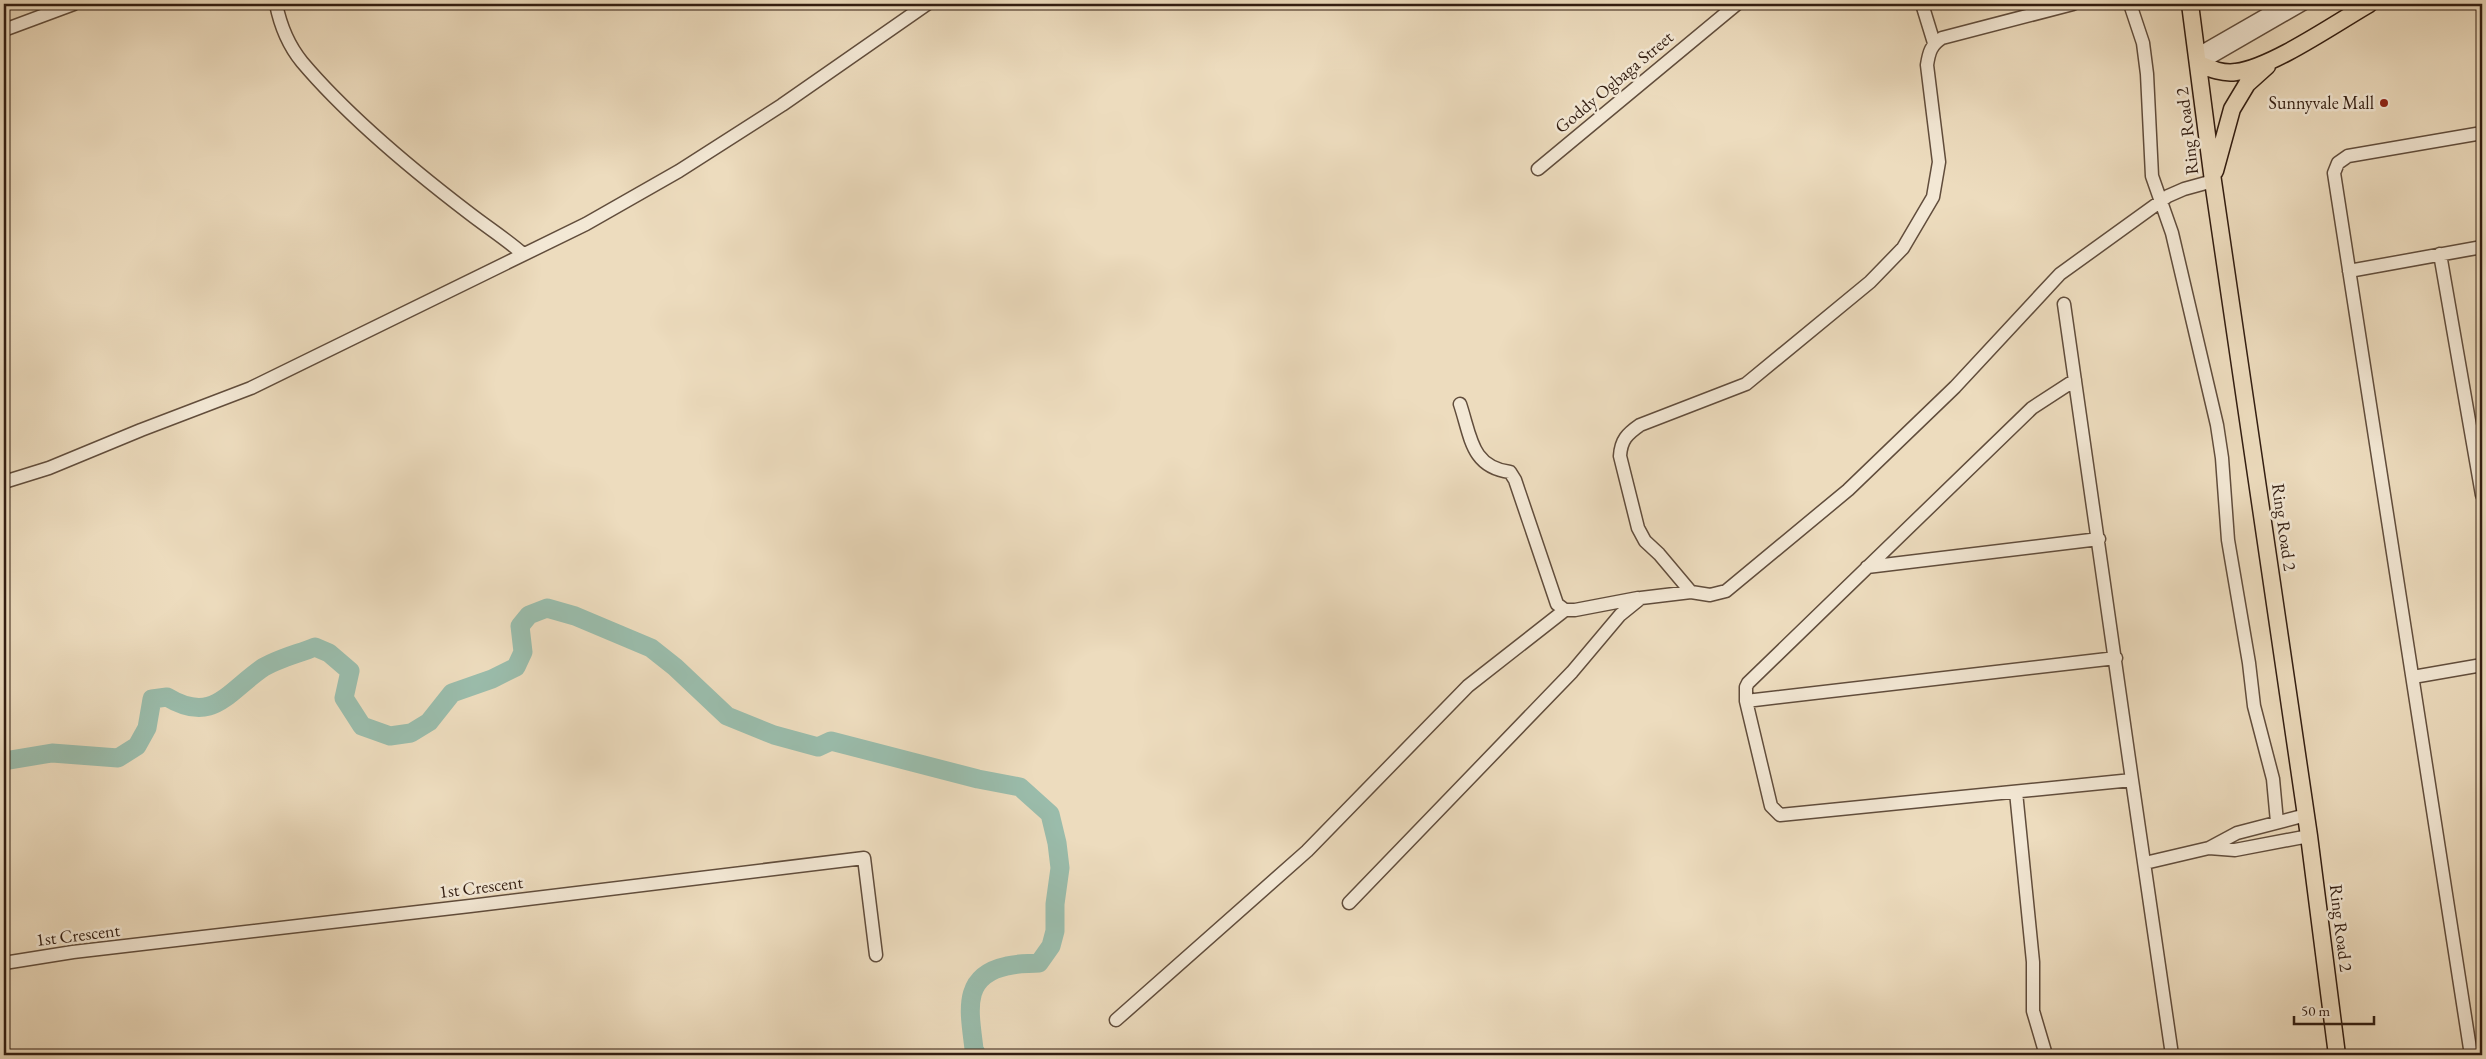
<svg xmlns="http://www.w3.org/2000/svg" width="2486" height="1059" viewBox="0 0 2486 1059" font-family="'EB Garamond',serif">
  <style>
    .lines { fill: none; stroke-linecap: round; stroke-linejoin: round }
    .river { stroke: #9abcab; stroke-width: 19 }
    .minor-casing { stroke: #614d3c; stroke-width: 15 }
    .major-casing { stroke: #321d11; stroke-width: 19 }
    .minor { stroke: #f3e8d5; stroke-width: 12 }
    .major { stroke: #eddcbe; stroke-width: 16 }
    .poi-dot { fill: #8f2418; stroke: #f3e8d5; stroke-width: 2 }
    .labels { text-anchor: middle; stroke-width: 5; stroke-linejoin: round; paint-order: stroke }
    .street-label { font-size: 18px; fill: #321d11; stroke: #f3e8d5 }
    .poi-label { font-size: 18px; fill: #321d11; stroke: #f3e8d5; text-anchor: end }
  </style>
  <rect width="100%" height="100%" fill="#eddcbe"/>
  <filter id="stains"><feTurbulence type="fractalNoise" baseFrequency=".004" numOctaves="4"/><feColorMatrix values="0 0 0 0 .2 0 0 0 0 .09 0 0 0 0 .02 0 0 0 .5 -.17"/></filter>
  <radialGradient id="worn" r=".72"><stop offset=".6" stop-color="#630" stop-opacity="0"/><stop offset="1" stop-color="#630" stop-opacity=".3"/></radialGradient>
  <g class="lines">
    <path class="river" d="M4,761L52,753L118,758L137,746L147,728L152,699L167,697C212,724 226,694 261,669C276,659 298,654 315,647L329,653L350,671L344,698L362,726L390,736L411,733L429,722L452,693L492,679L516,667L523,652L520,626L529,615L547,608L575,616L651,648L675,667L727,716L774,735L818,747L831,741L978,779L1020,787L1050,814L1057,843L1060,868L1055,904V931L1051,946L1039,963C1028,964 1018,963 1007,966C960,976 970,1013 974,1049L977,1055"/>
    <g class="minor-casing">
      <path id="minor" d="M276,4C280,24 289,46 302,62C346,114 414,171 469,213C487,227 506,239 523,254
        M1922,4L1934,43
        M2130,4L2143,43L2147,74L2152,176L2172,233L2217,425L2222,458L2228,540L2249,663L2254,706L2273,779L2277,822
        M4,30L74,4
        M2198,54L2285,4
        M2199,64L2303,4
        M1538,169L1737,4
        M2440,254L2482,495
        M2349,271L2482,247
        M2064,304L2132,780L1780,815L1771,806L1746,701V687L1748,683L2032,408L2075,380
        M1460,404C1471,437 1471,467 1510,472L1515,480L1557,604L1565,610H1575L1638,598
        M4,482L49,468L141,430L251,388L586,224L679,171L782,105L927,4
        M1867,567L2099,539
        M1691,592L1659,554L1645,541L1638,528L1620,456C1621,440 1627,434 1640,425L1746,384L1870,282L1903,248L1933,197L1939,162L1927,65C1929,52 1931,45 1942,38L2073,4
        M2413,677L2482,665
        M1746,701L2116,658
        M2132,780L2172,1055
        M2016,792L2033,962V1011L2046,1055
        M2209,848L2235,850L2309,836
        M2145,863L2209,848L2237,833L2306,815
        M1349,903L1572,672L1620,615L1641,598L1691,592L1710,595L1726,591L1848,490L1955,387L2060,274L2168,196L2184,189L2213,181
        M4,963L73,952L470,906L864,858L876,955
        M1116,1020L1307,851L1468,686L1565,610
        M2471,1055L2334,173L2338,163L2348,156L2482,133"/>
    </g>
    <g class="major-casing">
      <path id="major" d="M2190,4L2213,181L2309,836L2337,1055
        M2199,64C2211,69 2223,74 2236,72C2271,68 2336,23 2369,4
        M2215,171L2232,109L2247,84L2267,66"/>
    </g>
    <use href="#minor" class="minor"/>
    <use href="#major" class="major"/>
  </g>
  <circle class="poi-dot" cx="2384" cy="103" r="5"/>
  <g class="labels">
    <g class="street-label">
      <text transform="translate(1614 82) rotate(-40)" y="6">Goddy Ogbaga Street</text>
      <text transform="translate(2187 131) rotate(-97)" y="6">Ring Road 2</text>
      <text transform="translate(2284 527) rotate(82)" y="6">Ring Road 2</text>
      <text transform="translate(481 887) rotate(-7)" y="6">1st Crescent</text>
      <text transform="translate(2341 928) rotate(83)" y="6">Ring Road 2</text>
      <text transform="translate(78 935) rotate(-7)" y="6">1st Crescent</text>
    </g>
    <g class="poi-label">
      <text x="2374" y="109">Sunnyvale Mall</text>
    </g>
  </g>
  <rect width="2486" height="1059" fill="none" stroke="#eddcbe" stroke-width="20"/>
  <rect x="5" y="5" width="2476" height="1049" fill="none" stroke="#321d11" stroke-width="2.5"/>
  <rect x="10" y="10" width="2466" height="1039" fill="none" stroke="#321d11"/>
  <path d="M2294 1016v8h80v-8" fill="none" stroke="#321d11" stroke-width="2.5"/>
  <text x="2301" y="1016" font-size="15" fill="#321d11" stroke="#f3e8d5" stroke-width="4" paint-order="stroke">50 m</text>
  <rect width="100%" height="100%" filter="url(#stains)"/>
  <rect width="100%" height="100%" fill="url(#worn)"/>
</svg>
